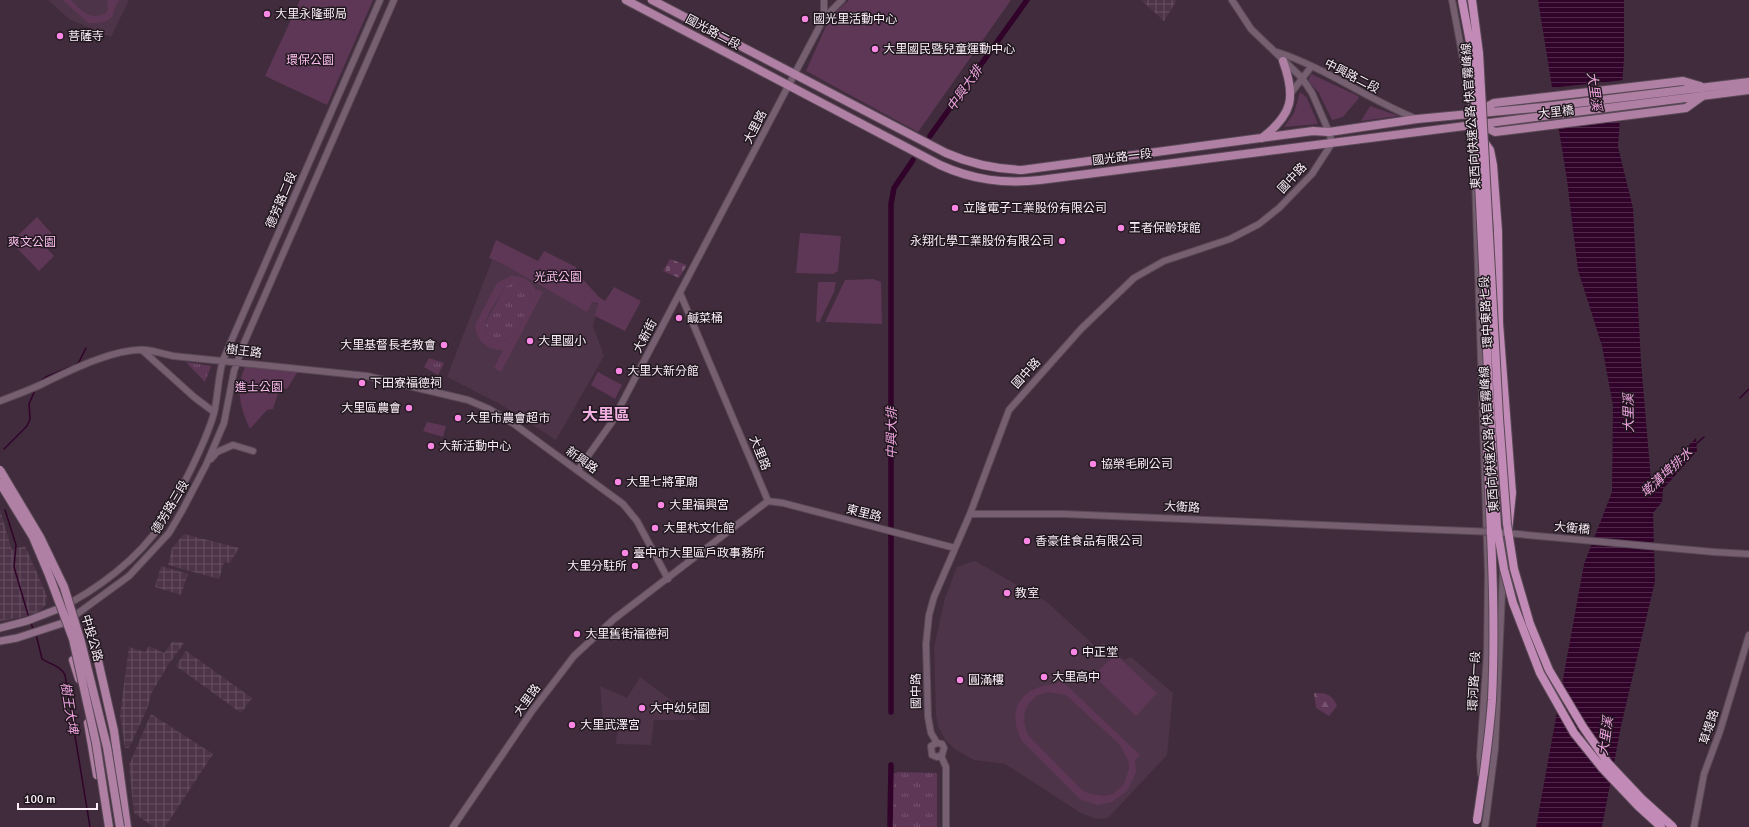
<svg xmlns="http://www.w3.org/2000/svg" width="1749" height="827" viewBox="0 0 1749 827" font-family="Signika,'Noto Sans TC',sans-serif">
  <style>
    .built { fill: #4e3448 }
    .industrial { fill: url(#industrial-grid) }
    .grass { fill: url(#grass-tufts) }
    .forest { fill: url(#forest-firs) }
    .cemetery { fill: url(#cemetery-stones) }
    .green { fill: #5e3756; fill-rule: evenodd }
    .water { fill: url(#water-rules) }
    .pier { fill: #402c3c }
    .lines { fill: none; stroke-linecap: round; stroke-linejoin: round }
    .stream { stroke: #31032a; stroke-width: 1.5 }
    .canal { stroke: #31032a; stroke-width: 5.5 }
    .tertiary-casing { stroke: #594855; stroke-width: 8 }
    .secondary-casing { stroke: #594855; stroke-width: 9 }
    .primary-casing { stroke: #594855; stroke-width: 10 }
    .trunk-casing { stroke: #594855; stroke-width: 10 }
    .tertiary { stroke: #755f70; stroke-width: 6 }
    .secondary { stroke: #926f8a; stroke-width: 7 }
    .primary { stroke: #af7fa4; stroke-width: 8 }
    .trunk { stroke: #c28ab6; stroke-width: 8 }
    .tertiary-bridge-casing { stroke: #594855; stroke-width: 8; stroke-linecap: butt }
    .primary-bridge-casing { stroke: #594855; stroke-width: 10; stroke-linecap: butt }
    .trunk-bridge-casing { stroke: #594855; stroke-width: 10; stroke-linecap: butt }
    .tertiary-bridge { stroke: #755f70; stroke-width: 6 }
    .primary-bridge { stroke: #af7fa4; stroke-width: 8 }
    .trunk-bridge { stroke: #c28ab6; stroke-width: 8 }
    .poi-dot { fill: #fb87e5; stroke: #21181f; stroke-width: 1.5 }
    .labels { text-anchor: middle; stroke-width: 3; stroke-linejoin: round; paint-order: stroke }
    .poi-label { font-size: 12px; fill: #fbeef8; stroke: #21181f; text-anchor: start }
    .street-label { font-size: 12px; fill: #fbeef8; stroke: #21181f }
    .park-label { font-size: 12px; fill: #febff0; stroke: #21181f }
    .water-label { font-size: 13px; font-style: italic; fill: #f1a4e1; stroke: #21181f }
    .district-label { font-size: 16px; font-weight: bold; fill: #f2b0e3; stroke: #21181f }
  </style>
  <defs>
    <pattern id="industrial-grid" width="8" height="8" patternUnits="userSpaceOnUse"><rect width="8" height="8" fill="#4e3448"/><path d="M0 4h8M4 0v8" fill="none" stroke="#685263"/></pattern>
    <pattern id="grass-tufts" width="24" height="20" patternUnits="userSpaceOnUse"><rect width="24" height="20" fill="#5e3756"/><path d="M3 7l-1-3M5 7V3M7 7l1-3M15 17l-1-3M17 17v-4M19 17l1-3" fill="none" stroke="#76546f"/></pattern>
    <pattern id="forest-firs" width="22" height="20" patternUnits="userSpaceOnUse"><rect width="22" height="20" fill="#5e3756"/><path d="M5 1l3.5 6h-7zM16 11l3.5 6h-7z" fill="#76546f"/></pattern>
    <pattern id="cemetery-stones" width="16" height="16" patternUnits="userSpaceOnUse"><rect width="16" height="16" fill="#5e3756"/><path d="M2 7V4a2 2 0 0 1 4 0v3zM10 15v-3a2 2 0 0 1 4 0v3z" fill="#76546f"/></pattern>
    <pattern id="water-rules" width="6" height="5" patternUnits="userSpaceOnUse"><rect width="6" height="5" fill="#31032a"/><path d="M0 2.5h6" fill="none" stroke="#50284a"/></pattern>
  </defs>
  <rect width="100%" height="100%" fill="#402c3c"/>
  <path class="built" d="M48,0H129L111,37L69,19Z
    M492,260L508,267L587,311L592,302L598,304L593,326L604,356L556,440L500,404L447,377Z
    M975,561L1047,602L1097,648L1103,643L1124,660L1131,657L1173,693L1167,755L1108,818L1097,819L1081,813L1005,764L974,760L956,750L946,741L938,726L936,715L934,647L945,598L957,567Z
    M640,677L695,718L696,720H654L651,745L616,744L618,721L603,720L600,686L627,698Z"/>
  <path class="industrial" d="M1141,0H1177L1164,21Z
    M0,510L12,550L25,546L47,596L46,604L41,610L29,616L0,621Z
    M184,534L239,548L230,563L224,562L219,579L168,565L172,548Z
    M161,566L188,574L181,595L155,587Z
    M173,641L184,643L168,665L152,692L147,709L129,748H125L120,715L129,647L145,652L149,646L164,653Z
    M186,651L252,698L241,713L176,666Z
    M151,714L213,754L165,827H154L134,813L129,765Z"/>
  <path class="grass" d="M514,282C551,281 515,338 506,340C499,342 494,339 488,335L485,324L506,286Z
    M429,358L444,363L438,375L424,367Z
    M186,362L211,366L205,382Z
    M899,772L937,773V827H892L891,774Z"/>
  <path class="forest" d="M1314,693C1326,693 1332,694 1337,706L1329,716L1316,708Z"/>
  <path class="cemetery" d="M670,259L687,265L679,278L663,271Z"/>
  <path class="green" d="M63,0H71C82,11 89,21 106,13L108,9L107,0H120L116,5L112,17C104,24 97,23 88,23Z
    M300,0H373L327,105L265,76Z
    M849,0H1011L918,132L806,71L830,17Z
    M1311,74L1358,96L1359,98L1343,117L1332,120L1319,93L1308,81Z
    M1300,92L1307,98L1318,124L1284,127L1294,113Z
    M1370,106L1399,116L1361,121Z
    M37,217L53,235L47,244V248L54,256L39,271L11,242Z
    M800,233L841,236L838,271L833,274L796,273Z
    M496,240L538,261L544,251L576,267V272L599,297L605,301L614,287L641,301L625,331L595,316L598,303L592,302L587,312L508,267L489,258Z
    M511,276C523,276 531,280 536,291L538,289L543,292L501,372L494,368L503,350C487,350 477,342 475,325L497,283ZM520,282L525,284L531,293C531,303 516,338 506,340C501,342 496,340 491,337C488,335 485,329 485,324C486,315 501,295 506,286L509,284Z
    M873,279L881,282L882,324L825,322L845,280Z
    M818,282H836L834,292L819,323L816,321Z
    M247,364L298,371L287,389L280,387L273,409L267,410L250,429C240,408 234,386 247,364Z
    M598,372L622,385L615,399L591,385Z
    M427,422L446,426L443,437L423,431Z
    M1115,654L1157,693L1136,716L1094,676Z
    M1061,680L1140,755L1135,760L1136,772L1128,790L1112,802L1098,805L1081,800L1022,741C1005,709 1022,686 1056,684ZM1048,692L1066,695L1120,745L1128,760L1129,768L1124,784L1113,794L1104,796L1090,794L1082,790L1028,735C1019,716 1026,696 1048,692Z"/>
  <path class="water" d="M1538,0H1624V57L1618,147L1633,208L1641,362L1651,480L1669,466L1696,438L1697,451L1663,489L1662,502L1653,513L1655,581L1621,726L1602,827H1536L1584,564L1612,492L1613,406L1602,346L1578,270L1567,180Z"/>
  <path class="pier" d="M1624,80L1622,121L1557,129L1550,88Z"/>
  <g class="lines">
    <path class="stream" d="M74,366L79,362L86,348
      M38,383L46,377L70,367
      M1740,398L1749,389
      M1696,444L1704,437
      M4,449L27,426L30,419L29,404L35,390
      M5,510L16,545L14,567L29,618
      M30,621L34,631
      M36,634L42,659C51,665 60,665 65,675L90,827"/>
    <path class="canal" d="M930,136L1027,0
      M891,712V204L894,188L913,160
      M890,827L891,765"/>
    <g class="tertiary-casing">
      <path id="tertiary" d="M1452,0L1472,107
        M1468,0L1470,12
        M824,18L842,0
        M1277,52C1326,68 1369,100 1417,119
        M1291,93L1311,67
        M1474,148L1488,573L1487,654L1480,756L1481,774
        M1489,193L1493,209L1494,254
        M680,293L768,501
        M142,350L194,397L214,412
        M0,401C13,396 27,391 40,385C67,372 116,347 146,350C155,351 164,354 173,356L367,376L468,400L489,409L514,424L623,504L637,521L668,579
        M1495,430L1499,466
        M211,459L217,452L233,445L253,451
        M578,470L612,422L794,75L824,18V0
        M768,501L783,503L955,548
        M970,514H1064L1393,528
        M1714,552L1749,554
        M1504,559L1507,538
        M58,609C97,590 138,559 162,523C173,505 183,486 192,467C200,450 209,432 214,413C218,396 218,377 223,360L380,0
        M70,619L129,576L169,533L183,509L206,465L224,423L234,371L244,343L394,0
        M937,743L931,746L932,755L937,757L942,755L944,748L942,744L937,743L931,733L928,717L926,644L929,615L934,597L970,514L1009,410L1081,329L1134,278L1164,261L1230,239L1259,224L1279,208L1312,174L1332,143L1329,132L1312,93L1302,78L1251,29L1232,0
        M941,756L946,767V827
        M453,827L532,711L574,656L614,619L768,501
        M1485,827L1495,749L1503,570
        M1694,827L1704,774L1720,731L1749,635"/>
    </g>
    <g class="secondary-casing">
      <path id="secondary" d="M0,628L27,621L58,609
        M0,641L17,638L63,623"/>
    </g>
    <g class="primary-casing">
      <path id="primary" d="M626,0L940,165C973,180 1004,184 1040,180L1749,90
        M652,0L946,153C971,164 994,169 1022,170L1313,131L1329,132L1417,119L1544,107L1749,82
        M1479,111L1494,103L1683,81L1700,86
        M1480,124L1495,132L1686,108L1704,95
        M1262,138C1293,114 1296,97 1283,61
        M95,647L114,731L127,827
        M73,660L79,679
        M88,723L97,775"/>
    </g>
    <g class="trunk-casing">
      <path id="trunk" d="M1485,143L1490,150L1493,165L1498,231L1499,323L1512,493L1508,531"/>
    </g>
    <use href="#tertiary" class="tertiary"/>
    <use href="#secondary" class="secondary"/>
    <use href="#primary" class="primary"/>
    <use href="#trunk" class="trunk"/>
    <g class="tertiary-bridge-casing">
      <path id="tertiary-bridge" d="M1393,528L1495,532L1714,552"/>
    </g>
    <g class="primary-bridge-casing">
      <path id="primary-bridge" d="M0,470L40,537L64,587L81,642L107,747L120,827
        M0,483L33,537L49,575L73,639L96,743L109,827"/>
    </g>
    <g class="trunk-bridge-casing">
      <path id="trunk-bridge" d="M1462,0L1472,53L1474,76L1488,372L1497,527L1504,569L1513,603L1540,673L1574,733L1603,769L1638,806L1661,827
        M1472,0L1479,53L1499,418L1507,524L1514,569L1530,624L1549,670L1583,727L1608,763L1642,799L1673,827
        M1477,820C1483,781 1489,740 1492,700C1496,616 1491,532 1487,448"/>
    </g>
    <use href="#tertiary-bridge" class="tertiary-bridge"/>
    <use href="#primary-bridge" class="primary-bridge"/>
    <use href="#trunk-bridge" class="trunk-bridge"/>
  </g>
  <g class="poi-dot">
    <circle cx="267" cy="14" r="4"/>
    <circle cx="805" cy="19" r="4"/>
    <circle cx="60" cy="36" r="4"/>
    <circle cx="875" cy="49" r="4"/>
    <circle cx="955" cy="208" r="4"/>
    <circle cx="1121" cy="228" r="4"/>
    <circle cx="1062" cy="241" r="4"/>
    <circle cx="679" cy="318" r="4"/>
    <circle cx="530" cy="341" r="4"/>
    <circle cx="444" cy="345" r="4"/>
    <circle cx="619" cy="371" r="4"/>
    <circle cx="362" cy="383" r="4"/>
    <circle cx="409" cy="408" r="4"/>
    <circle cx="458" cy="418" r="4"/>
    <circle cx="431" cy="446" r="4"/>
    <circle cx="1093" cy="464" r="4"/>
    <circle cx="618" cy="482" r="4"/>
    <circle cx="661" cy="505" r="4"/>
    <circle cx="655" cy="528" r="4"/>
    <circle cx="1027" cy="541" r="4"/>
    <circle cx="625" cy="553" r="4"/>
    <circle cx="635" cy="566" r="4"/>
    <circle cx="1007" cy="593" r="4"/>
    <circle cx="577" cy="634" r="4"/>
    <circle cx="1074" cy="652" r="4"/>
    <circle cx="1044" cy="677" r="4"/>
    <circle cx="960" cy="680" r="4"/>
    <circle cx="642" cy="708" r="4"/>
    <circle cx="572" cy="725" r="4"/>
  </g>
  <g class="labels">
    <g class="poi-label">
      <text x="275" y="18">大里永隆郵局</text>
      <text x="813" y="23">國光里活動中心</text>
      <text x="68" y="40">菩薩寺</text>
      <text x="883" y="53">大里國民暨兒童運動中心</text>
      <text x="963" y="212">立隆電子工業股份有限公司</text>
      <text x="1129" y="232">王者保齡球館</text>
      <text x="1054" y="245" text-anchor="end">永翔化學工業股份有限公司</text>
      <text x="687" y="322">鹹菜桶</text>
      <text x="538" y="345">大里國小</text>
      <text x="436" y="349" text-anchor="end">大里基督長老教會</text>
      <text x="627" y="375">大里大新分館</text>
      <text x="370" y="387">下田寮福德祠</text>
      <text x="401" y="412" text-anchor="end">大里區農會</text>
      <text x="466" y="422">大里市農會超市</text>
      <text x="439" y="450">大新活動中心</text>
      <text x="1101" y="468">協榮毛刷公司</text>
      <text x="626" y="486">大里七將軍廟</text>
      <text x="669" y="509">大里福興宮</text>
      <text x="663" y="532">大里杙文化館</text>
      <text x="1035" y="545">香豪佳食品有限公司</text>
      <text x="633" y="557">臺中市大里區戶政事務所</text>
      <text x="627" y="570" text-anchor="end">大里分駐所</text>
      <text x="1015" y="597">教室</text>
      <text x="585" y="638">大里舊街福德祠</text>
      <text x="1082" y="656">中正堂</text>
      <text x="1052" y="681">大里高中</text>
      <text x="968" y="684">圓滿樓</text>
      <text x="650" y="712">大中幼兒園</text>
      <text x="580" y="729">大里武澤宮</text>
    </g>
    <g class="street-label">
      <text transform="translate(713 32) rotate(28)" y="4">國光路二段</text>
      <text transform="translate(1352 76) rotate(27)" y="4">中興路二段</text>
      <text transform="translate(1556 112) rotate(-7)" y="4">大里橋</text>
      <text transform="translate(1471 116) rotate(-94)" y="4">東西向快速公路 快官霧峰線</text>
      <text transform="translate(755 127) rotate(-63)" y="4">大里路</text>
      <text transform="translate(1122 157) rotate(-7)" y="4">國光路一段</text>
      <text transform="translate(1292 178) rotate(-47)" y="4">國中路</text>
      <text transform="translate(281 200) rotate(-67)" y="4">德芳路二段</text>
      <text transform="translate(1486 312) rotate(-93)" y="4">環中東路七段</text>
      <text transform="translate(645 336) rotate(-62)" y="4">大新街</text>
      <text transform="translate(244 351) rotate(7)" y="4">樹王路</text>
      <text transform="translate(1026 373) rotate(-48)" y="4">國中路</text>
      <text transform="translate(1489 439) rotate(-94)" y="4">東西向快速公路 快官霧峰線</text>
      <text transform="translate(760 453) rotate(68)" y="4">大里路</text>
      <text transform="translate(582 460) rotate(36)" y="4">新興路</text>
      <text transform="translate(170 507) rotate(-59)" y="4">德芳路三段</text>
      <text transform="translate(1182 507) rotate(3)" y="4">大衛路</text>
      <text transform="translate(864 513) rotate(14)" y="4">東里路</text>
      <text transform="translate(1572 528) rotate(5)" y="4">大衛橋</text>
      <text transform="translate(92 638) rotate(74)" y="4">中投公路</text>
      <text transform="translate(1474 681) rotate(-87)" y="4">環河路一段</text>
      <text transform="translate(916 691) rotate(-91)" y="4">國中路</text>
      <text transform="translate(527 700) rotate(-54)" y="4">大里路</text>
      <text transform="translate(1709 727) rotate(-72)" y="4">草堤路</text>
    </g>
    <g class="park-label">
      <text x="310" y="64">環保公園</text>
      <text x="32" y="246">爽文公園</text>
      <text x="558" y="281">光武公園</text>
      <text x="259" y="391">進士公園</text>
    </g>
    <g class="water-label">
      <text transform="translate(964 88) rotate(-55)" y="5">中興大排</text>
      <text transform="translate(1595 91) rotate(82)" y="5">大里溪</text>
      <text transform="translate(1628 413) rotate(-91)" y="5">大里溪</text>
      <text transform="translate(891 433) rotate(-90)" y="5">中興大排</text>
      <text transform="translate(1666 472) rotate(-43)" y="5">墘溝埤排水</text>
      <text transform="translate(70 708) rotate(81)" y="5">樹王大埤</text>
      <text transform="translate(1605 736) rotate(-82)" y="5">大里溪</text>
    </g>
    <g class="district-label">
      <text x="606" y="420">大里區</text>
    </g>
  </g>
  <path d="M18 803v6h79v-6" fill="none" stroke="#fbeef8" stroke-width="2"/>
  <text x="24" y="803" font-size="12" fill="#fbeef8" stroke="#21181f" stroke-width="3" paint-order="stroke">100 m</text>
</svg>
